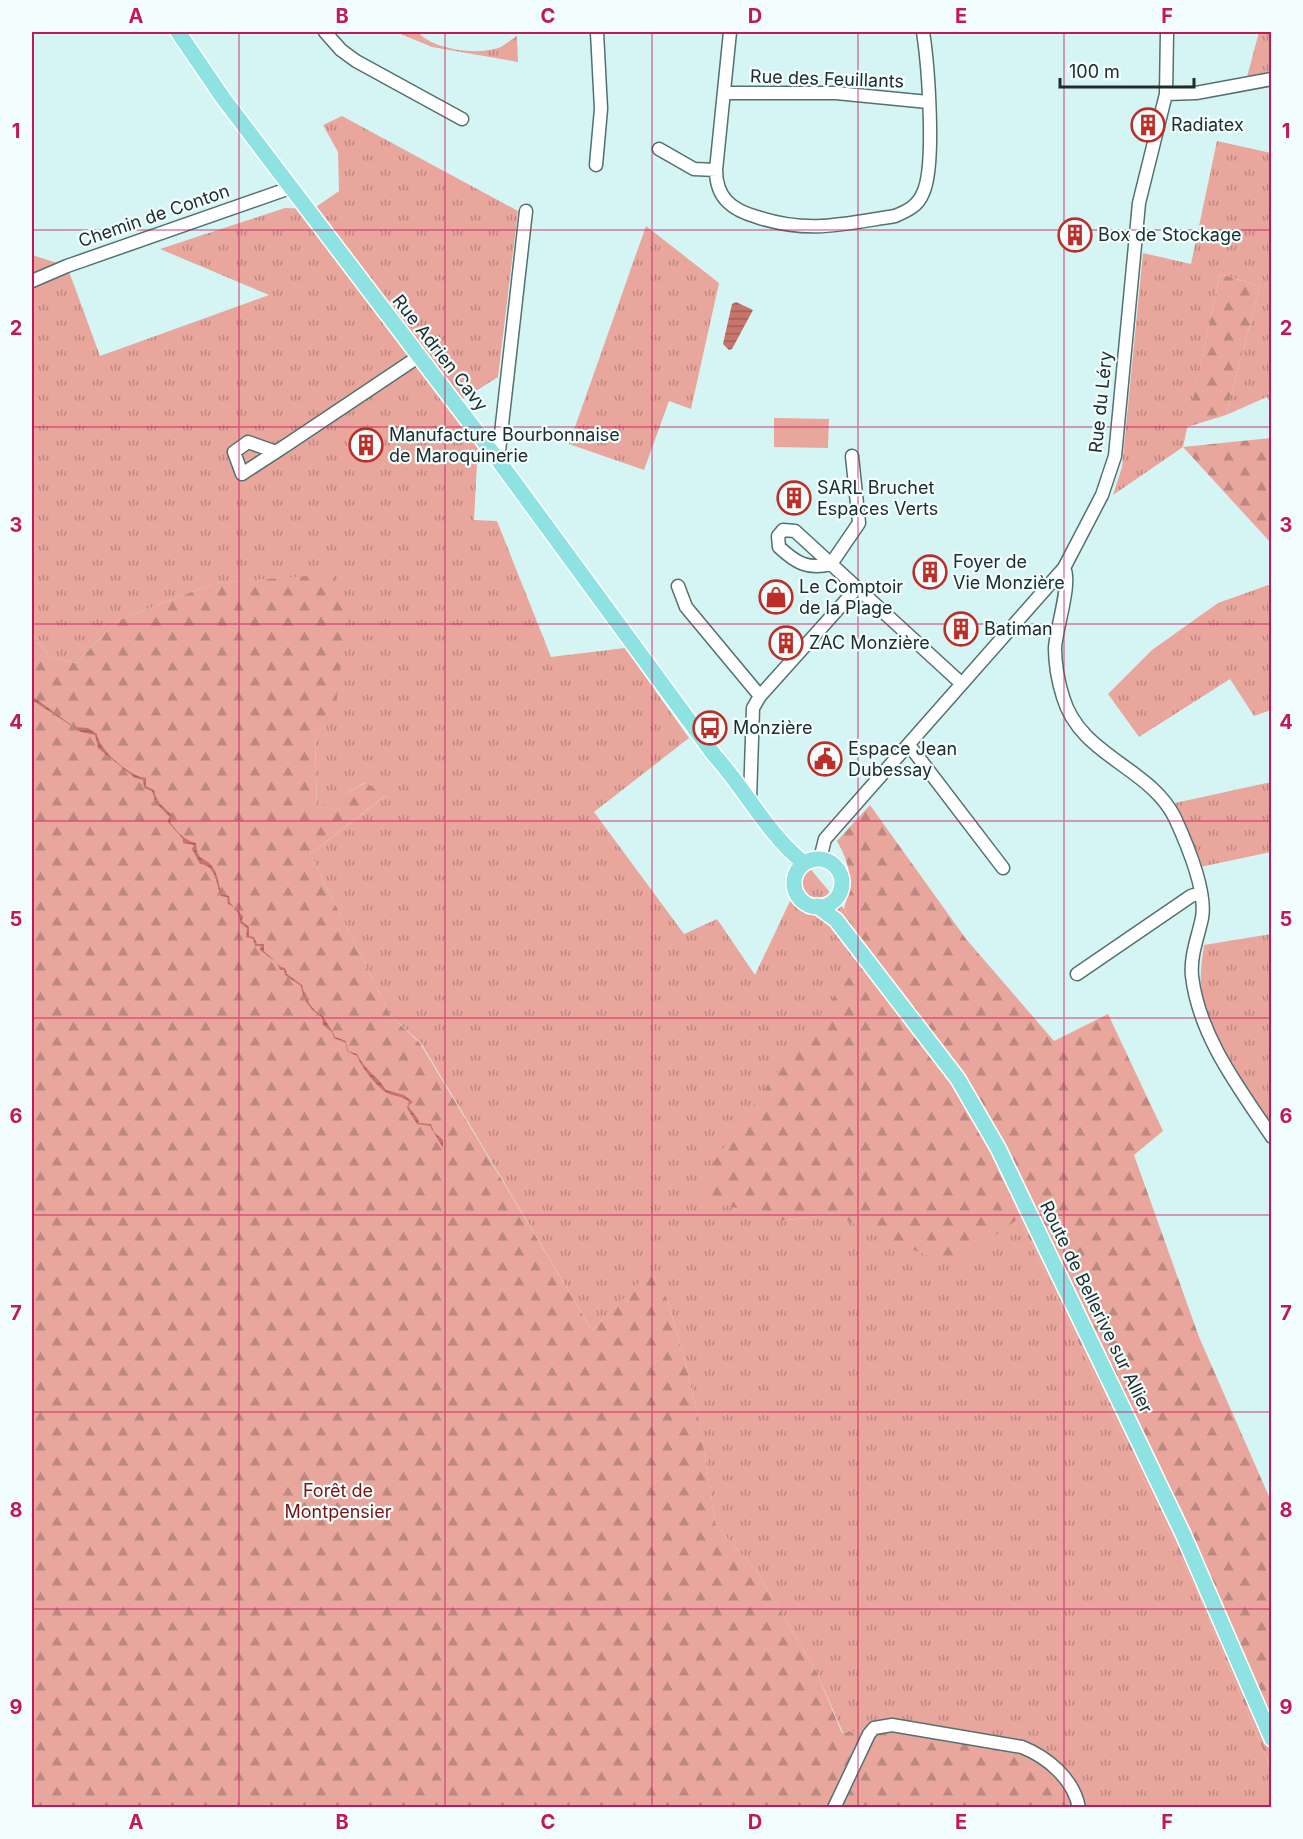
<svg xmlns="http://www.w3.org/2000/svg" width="1303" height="1839" viewBox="0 0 1303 1839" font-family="Inter,sans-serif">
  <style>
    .grass { fill: url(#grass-tufts) }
    .forest { fill: url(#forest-firs) }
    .pitch { fill: #e9a69d }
    .water { fill: url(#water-rules) }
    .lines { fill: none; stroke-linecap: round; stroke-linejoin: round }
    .minor-casing { stroke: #547070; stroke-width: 15 }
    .major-casing { stroke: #fff; stroke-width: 18 }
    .minor { stroke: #fff; stroke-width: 12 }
    .major { stroke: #8ee2e1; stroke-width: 15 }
    .grid { fill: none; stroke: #c2185b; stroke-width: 1.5; stroke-opacity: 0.55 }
    .labels { text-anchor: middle; stroke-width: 4.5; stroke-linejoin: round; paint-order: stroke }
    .street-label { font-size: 18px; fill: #212d2c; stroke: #f1fefd }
    .poi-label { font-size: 18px; fill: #212d2c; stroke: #f1fefd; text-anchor: start }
    .park-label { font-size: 18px; fill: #771311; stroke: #f1fefd }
    .neatline { fill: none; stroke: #c2185b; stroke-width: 2 }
    .grid-label { font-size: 20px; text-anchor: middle; font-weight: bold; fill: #c2185b }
  </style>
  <defs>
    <pattern id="grass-tufts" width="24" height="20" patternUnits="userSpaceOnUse" patternTransform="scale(1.5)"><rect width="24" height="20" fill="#e9a69d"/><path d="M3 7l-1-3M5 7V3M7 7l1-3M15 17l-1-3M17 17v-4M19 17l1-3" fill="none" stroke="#bc8880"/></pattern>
    <pattern id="forest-firs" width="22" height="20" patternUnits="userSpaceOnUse" patternTransform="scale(1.5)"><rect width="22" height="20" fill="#e9a69d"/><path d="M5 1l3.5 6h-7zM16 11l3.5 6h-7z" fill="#bc8880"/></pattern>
    <pattern id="water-rules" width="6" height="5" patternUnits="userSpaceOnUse" patternTransform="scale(1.5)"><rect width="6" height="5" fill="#c7756b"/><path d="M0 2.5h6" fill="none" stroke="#a16058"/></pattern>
  </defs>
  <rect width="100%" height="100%" fill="#d5f5f4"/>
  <path class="grass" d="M396,32H418C433,50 479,56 501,47C506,44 512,39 517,36L518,62L432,47Z
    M1259,32H1271V72L1247,77Z
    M342,116L518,211L498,377L460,401L479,425L474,520L497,521L551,657L625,648L689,738L594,812L684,934L717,919L755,975L807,865L844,909L869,951L854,972L781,1221L832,1214L872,1231L1019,1218L1197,1591L1271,1769V1807H1079L874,1728L843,1733L817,1673L756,1570L716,1526L700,1427L686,1365L668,1301L651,1272L592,1330L421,1043L391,1016L310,854L385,796L364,783L317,810L315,735L335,713L333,575L215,583L117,621L76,663L50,657L32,634V255L67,266L100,356L269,295L160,249L285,208L313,209L339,191L338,152L323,125Z
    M1217,141L1271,153V405L1267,397L1226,415L1260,286L1220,274L1183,447L1113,495L1122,467L1143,253L1191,264Z
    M646,226L719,283L691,409L669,401L644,470L569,444Z
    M1271,584V710L1254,716L1230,679L1139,737L1108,694L1152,650L1218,603Z
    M1271,782V852L1200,867L1175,803Z
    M1271,934V1126C1246,1088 1209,1037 1202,991C1199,976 1202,960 1204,945Z"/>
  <path class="forest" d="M1220,274L1260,286L1226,415L1187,427Z
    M1271,438H1272L1271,543L1183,447Z
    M333,574L347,614L335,714L315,735L317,809L365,783L386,795L310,854L391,1016L420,1043L592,1330L651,1271L668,1301L686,1365L700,1426L716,1526L756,1570L817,1673L842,1733L892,1725L1022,1747L1057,1769L1079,1807H32V634L50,657L76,663L117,621L215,583Z
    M870,805L966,939L1054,1041L1108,1014L1163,1131L1134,1155L1199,1337L1271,1501V1769L1197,1591L1019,1218L953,1267L832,1214L781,1221L699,1197L709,1169L781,1066L869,951L844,909C852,880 852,868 837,841Z"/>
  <path class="pitch" d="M774,418L829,419L828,448L774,447Z"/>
  <path class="water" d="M736,302L753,310L732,349L729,350L723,344L732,304Z
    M32,696L74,727L88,728L97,734C99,750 130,777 146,778V786L154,790L157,801L173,816L170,822C178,833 184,840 196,843C197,864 206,855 214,869C218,876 219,886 222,894L229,896L230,903L243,916L242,921L249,927V936L254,937L257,944H264V951L281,967L285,968L287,974L302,985C305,998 311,1010 323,1016C327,1024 332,1029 335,1037L346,1041L348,1051L357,1054C365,1071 378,1076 386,1090L404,1095L413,1102L408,1106L418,1119L419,1123L431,1124L434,1132L443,1140V1148L430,1126L417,1124L407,1108L409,1102C402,1095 395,1097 387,1093C376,1086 362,1068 357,1056L347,1051L346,1043L334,1038L332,1032L323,1025L322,1017C310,1010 303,1000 301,986L285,975L284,970H280L277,963L260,950L261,946H255L253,939L246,937L247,928L240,923C240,914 236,907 228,904L227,897L221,896C216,884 216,865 200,864L192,849L194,845L183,843V839L168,822L170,817L156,803L152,791L144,788L143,780L135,778L98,748L95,735L81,732L32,700Z"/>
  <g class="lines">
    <g class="minor-casing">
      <path id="minor" d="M325,32L341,50L356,61L462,119
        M730,32L716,170C716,198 732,210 757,217C809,234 843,224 895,216C907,211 918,206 923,193C936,166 928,64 923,32
        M724,93H836L928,102
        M1166,94L1196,93L1272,79
        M659,149L694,169L716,170
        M596,165L601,109L597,32
        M32,281L67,266L290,188
        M276,452L248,442L234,452L242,474L288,444L418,357
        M498,460L526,211
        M831,564C808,570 796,563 779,547L778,536L783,530L795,531L962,684
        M831,564L859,523L852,456
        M1064,568C1072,582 1056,629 1055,648C1055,664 1058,681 1063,697C1080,756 1150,767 1175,818C1186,842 1207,891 1202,918C1198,937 1190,956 1192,976C1199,1036 1239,1088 1272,1137
        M678,586L686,607L760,696
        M909,745L1003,868
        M750,799L753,708L760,696L857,588
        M820,859L825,839L1064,568L1102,495L1115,456L1139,203L1166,94L1167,32
        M1077,974L1191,896L1200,893
        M834,1808L869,1734L874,1728L892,1725L1022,1747C1047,1757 1074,1779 1079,1808"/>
    </g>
    <g class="major-casing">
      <path id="major" d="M178,32L223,98L498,460L715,756C746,790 768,835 804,863
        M794 883a24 24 0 1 1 48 0a24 24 0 1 1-48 0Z
        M817,906L836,920L958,1079L998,1148L1183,1534L1272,1739"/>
    </g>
    <use href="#minor" class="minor"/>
    <use href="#major" class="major"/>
  </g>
  <path class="grid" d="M239,32V1808M445,32V1808M652,32V1808M858,32V1808M1064,32V1808M32,230H1272M32,427H1272M32,624H1272M32,821H1272M32,1018H1272M32,1215H1272M32,1412H1272M32,1609H1272"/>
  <defs>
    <g id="building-ring" transform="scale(1.725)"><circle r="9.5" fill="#f1fefd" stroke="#bd2e28" stroke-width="1.5"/><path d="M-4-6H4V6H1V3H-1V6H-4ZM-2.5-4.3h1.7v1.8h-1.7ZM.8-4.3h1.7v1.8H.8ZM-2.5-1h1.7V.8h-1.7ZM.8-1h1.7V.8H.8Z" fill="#bd2e28"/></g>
    <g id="shop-ring" transform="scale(1.725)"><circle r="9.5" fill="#f1fefd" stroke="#bd2e28" stroke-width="1.5"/><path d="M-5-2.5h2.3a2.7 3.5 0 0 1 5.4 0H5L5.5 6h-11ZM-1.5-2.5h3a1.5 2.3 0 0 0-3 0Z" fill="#bd2e28"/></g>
    <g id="bus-ring" transform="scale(1.725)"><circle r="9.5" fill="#f1fefd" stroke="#bd2e28" stroke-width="1.5"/><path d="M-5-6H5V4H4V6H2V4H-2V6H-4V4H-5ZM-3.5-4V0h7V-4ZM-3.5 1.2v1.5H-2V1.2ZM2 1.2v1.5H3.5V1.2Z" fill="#bd2e28"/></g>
    <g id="civic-ring" transform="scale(1.725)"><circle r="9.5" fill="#f1fefd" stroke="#bd2e28" stroke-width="1.5"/><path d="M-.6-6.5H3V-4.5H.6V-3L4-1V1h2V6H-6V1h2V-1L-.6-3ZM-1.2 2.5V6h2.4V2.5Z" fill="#bd2e28"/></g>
  </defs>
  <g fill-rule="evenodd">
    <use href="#building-ring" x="1148" y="125"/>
    <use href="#building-ring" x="1075" y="235"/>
    <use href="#building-ring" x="366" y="445"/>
    <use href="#building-ring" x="794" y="498"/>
    <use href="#building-ring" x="930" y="572"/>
    <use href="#shop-ring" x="776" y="597"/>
    <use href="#building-ring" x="961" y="629"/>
    <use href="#building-ring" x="786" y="643"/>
    <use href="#bus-ring" x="710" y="728"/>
    <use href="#civic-ring" x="825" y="759"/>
  </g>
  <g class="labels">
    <g class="street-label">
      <text transform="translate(827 79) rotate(2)" y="6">Rue des Feuillants</text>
      <text transform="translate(154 216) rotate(-19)" y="6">Chemin de Conton</text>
      <text transform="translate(440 353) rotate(52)" y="6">Rue Adrien Cavy</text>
      <text transform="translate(1101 402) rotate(-84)" y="6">Rue du Léry</text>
      <text transform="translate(1096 1307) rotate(64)" y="6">Route de Bellerive sur Allier</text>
    </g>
    <g class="poi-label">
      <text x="1171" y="131">Radiatex</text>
      <text x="1098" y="241">Box de Stockage</text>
      <text x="389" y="441">Manufacture Bourbonnaise<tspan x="389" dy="21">de Maroquinerie</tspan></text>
      <text x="817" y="494">SARL Bruchet<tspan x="817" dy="21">Espaces Verts</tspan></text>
      <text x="953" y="568">Foyer de<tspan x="953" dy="21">Vie Monzière</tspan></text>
      <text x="799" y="593">Le Comptoir<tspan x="799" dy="21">de la Plage</tspan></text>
      <text x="984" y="635">Batiman</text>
      <text x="809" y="649">ZAC Monzière</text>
      <text x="733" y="734">Monzière</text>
      <text x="848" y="755">Espace Jean<tspan x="848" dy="21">Dubessay</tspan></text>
    </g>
    <g class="park-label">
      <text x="338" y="1497">Forêt de<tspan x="338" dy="21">Montpensier</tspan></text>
    </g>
  </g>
  <rect width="1303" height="1839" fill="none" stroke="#f1fefd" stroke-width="66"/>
  <path d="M1060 78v9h134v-9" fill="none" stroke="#212d2c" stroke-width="3"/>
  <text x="1069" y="78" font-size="18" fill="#212d2c" stroke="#f1fefd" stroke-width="4.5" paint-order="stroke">100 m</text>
  <rect x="33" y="33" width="1237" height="1773" class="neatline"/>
  <g class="grid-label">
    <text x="136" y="23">A</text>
    <text x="342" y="23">B</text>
    <text x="548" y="23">C</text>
    <text x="755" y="23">D</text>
    <text x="961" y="23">E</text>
    <text x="1167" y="23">F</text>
    <text x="16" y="138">1</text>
    <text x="1286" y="138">1</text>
    <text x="16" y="335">2</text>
    <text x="1286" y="335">2</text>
    <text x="16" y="532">3</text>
    <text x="1286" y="532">3</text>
    <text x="16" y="729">4</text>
    <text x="1286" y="729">4</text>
    <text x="16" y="926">5</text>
    <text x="1286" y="926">5</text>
    <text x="16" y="1123">6</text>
    <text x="1286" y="1123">6</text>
    <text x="16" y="1320">7</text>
    <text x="1286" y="1320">7</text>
    <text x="16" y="1517">8</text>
    <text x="1286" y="1517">8</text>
    <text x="16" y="1714">9</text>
    <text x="1286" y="1714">9</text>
    <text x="136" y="1829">A</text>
    <text x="342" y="1829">B</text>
    <text x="548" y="1829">C</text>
    <text x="755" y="1829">D</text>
    <text x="961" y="1829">E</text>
    <text x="1167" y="1829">F</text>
  </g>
</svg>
